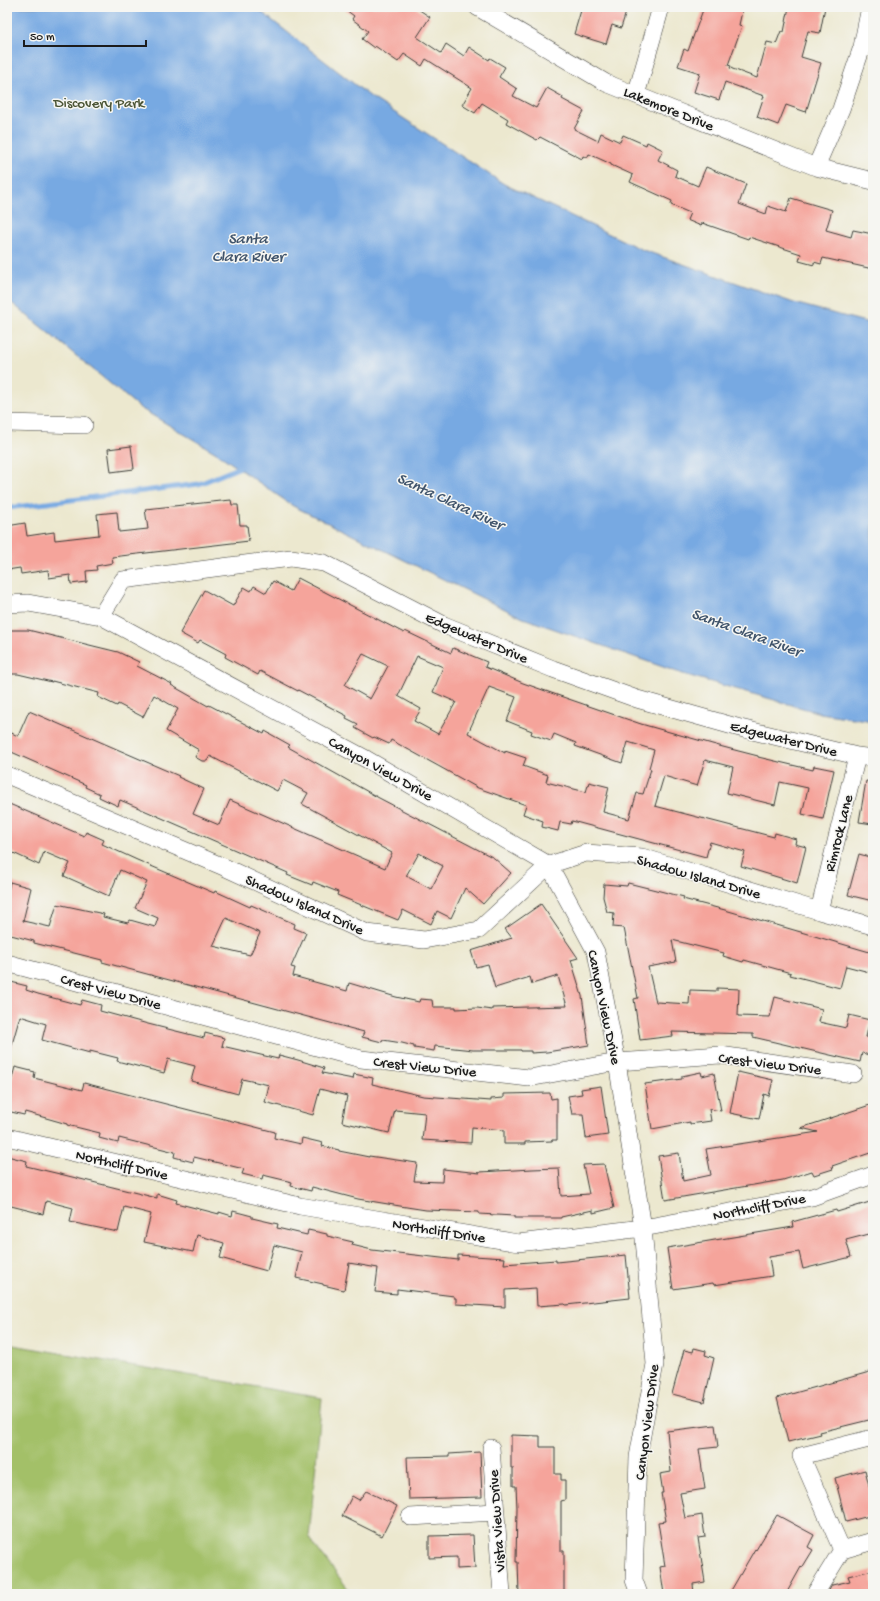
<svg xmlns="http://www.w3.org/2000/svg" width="880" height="1601" viewBox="0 0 880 1601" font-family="'Gochi Hand',sans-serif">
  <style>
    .green { fill: #a3c067; stroke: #606e42 }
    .water { fill: #77a9e2; stroke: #4a627f }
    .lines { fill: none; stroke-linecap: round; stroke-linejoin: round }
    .stream { stroke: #77a9e2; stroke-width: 5 }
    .building { fill: #f5a49b; fill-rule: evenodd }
    .street-casing { stroke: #3b3b37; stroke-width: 18 }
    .street { stroke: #fff; stroke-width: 17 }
    .labels { text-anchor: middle; stroke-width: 3; stroke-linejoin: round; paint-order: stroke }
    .park-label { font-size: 15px; fill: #4b5536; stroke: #f6f6f2 }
    .street-label { font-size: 15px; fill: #1c1c1c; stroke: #f6f6f2 }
    .water-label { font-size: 16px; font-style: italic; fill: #40546b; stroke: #f6f6f2 }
  </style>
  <rect width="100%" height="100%" fill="#f6f6f2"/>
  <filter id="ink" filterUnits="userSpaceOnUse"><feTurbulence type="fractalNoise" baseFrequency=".025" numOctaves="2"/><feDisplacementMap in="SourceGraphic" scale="8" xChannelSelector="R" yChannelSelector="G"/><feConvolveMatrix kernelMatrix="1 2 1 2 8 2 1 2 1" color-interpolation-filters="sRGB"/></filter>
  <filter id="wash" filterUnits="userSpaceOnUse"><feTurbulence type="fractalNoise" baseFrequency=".012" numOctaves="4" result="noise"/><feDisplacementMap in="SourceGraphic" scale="16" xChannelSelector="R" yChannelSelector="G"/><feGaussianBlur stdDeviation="0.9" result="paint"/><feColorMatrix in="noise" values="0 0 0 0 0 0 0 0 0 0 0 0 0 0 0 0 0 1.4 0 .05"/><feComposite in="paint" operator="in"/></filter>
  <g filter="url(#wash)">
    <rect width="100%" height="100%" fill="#ece8cf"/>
    <path class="green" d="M7,1344L322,1398L309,1538L352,1594H7Z"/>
    <path class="water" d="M7,7H255L371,97L504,184L643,250L794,303L873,324V721L820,713L683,674L523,618L293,506L218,454L140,408L7,299Z"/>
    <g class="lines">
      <path class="stream" d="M7,508L199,484L243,466"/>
    </g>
    <g id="blocks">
      <path class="building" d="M342,7H415L430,17L417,37L441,53L446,44L464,56L469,47L489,60L490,58L505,67L499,77L517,89L513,96L536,108L547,88L563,97L562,99L584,111L574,129L598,141L601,133L620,142L623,135L646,145L647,142L663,150L658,160L677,170L675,176L698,186L706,167L746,184L739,204L766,214L768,206L786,212L791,198L832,210L826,230L851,237L853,230L873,234V269L823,258L821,264L814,262V265L799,261L801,254L749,237L748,239L702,223L701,226L687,220L690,213L671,205L672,201L630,182L633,175L611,165V164L589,154L587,158L583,156L582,159L540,137L537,140L506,123L508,119L482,103L475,113L462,105L472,88L426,59L422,66L404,54L398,62L375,46L374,48L362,39L368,31L352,19L354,16Z
        M582,7H618L627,9L621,28L612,25L606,44L574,34Z
        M704,7H743L739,25L742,26L728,65L731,66L730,68L757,78L767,42L776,44L781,31L784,32L789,7H825L820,33L808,31L801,57L821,63L806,112L786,105L778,125L757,117L764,96L725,82L719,100L694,92L700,73L678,66L684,49L688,51Z
        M131,446L134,469L111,472L108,449Z
        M231,500L232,505H238L240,525H247L249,541L112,557L113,563L96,566L97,570L86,571L87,582L71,584L70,575L49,578L48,570L21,574L20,568L7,570V526L25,523L27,536L54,532L55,540L99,535L97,514L117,512L119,532L148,529L145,509Z
        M298,578L404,633L405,631L451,653L453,648L487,662L485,667L523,683L557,695L641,724L723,747L758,756V757L813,770L814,766L834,770L823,819L802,814L808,788L780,782L775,805L727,793L733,767L705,760L697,786L664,776L655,806L774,837L775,833L796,839L795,844L806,847L797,883L741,866L745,852L710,842L706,857L572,821L571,824L560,822L558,831L542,827L543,821L523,814L526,805L478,788L391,740L389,744L374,737L373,738L355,728L358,724L346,718L347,716L298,690V691L260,671L258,675L225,657L226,654L200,640L198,643L180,633L204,590L233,606L244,587L251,591L254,586L266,593L273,581L291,591ZM363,654L388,666L370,699L345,685ZM417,656L443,667L433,692L456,702L438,734L414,721L421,709L398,696ZM489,687L516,697L507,721L532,731L531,734L551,741L554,734L576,743L575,746L622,763L628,742L654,750L649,768L651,769L643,794L637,793L629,819L603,812L609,787L589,782L586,792L546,782L548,775L523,766L526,758L505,751V753L468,733Z
        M7,630H28L118,652L139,662L137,666L172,684L171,685L208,706L209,705L264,734L265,731L290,745L288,747L379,798L494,858L511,873L483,904L465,888L451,918L437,911L431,924L403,910L398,920L337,895L338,892L313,882L312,885L287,875L288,873L132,805L120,800L118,806L99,797L100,794L85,787L86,785L7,750V731L18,736L29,711L179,776L178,777L204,789L193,814L219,825L230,800L385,868L392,853L302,804L308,793L283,780L277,791L210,756L207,761H202L195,757L199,750L166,731L178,709L154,695L143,717L118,704L117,706L98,697L99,693L52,681V682L18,674H7ZM419,853L443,866L431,889L406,876Z
        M866,781L873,782V824L859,822Z
        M7,803L84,836L86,832L104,840L102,844L137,860L214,893L215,891L250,907L251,905L295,924L294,928L306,933L291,967L295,968L293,976L347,991L349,983L396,997L419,1002L420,999L432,1000L433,1007H456V1009L477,1008L492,1010V1008L567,1006L558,976L532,984L530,977L495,988L488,964L476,967L471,951L512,938L505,929L541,904L578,958L571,960L582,996L589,1045L547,1052L531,1053V1051H521V1050H473L435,1046L434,1051L414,1048V1046L402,1043L383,1040L382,1042L362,1037L364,1032L102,962V960L34,943V941L7,934V896L10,882L31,888L23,921L50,927L57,904L104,914L103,917L128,923L130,920L155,927L158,918L135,908L147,882L120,870L109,896L64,876L70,863L44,852L39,865L7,850ZM226,918L260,933L250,955L213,946Z
        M859,854L873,858V901L848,895Z
        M628,883L684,897L683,899L725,910L873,953V973L846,966L840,988L790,975L791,973L744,960L743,962L723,956L724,953L672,940L676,962L648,967L656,1002L689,1004L690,990L717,991V988L739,989L738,1016L770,1017L775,997L822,1009L819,1022L846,1028L849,1015L870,1020L866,1037L873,1038V1056L862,1053L860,1062L753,1037V1034L672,1032L673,1036L640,1040L634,999L638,998L624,928L613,927L614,913L607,912L603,897L604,884L627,886Z
        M7,981L27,986L26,990L38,994L80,1005L82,1000L101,1005L100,1011L148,1024L204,1038L205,1033L224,1038L222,1046L265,1056L278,1059L279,1055L298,1060L324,1068L322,1073L353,1079L354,1074L373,1078L372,1084L423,1096L491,1101V1099L504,1098V1094L550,1093L551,1099L557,1098V1140H552V1141L525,1142V1144H504V1130L472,1127L471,1143L422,1140L425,1113L395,1110L389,1133L342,1122L347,1096L320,1089L313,1115L265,1102L269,1085L242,1079L238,1094L191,1081L195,1066L168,1059L164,1073L117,1061L118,1058L90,1051V1053L42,1040L46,1024L20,1016L11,1048H7Z
        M15,1067L35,1072L34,1078L82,1090L84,1083L275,1132L274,1138L301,1144L302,1138L323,1143L322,1146L339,1150V1151L369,1157V1156L417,1163L414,1181L442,1182L443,1169L480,1173V1172L532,1169L559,1168L561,1196L589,1194L583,1165L604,1164L614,1208L593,1213V1210L561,1217V1218H514V1216L479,1214V1212L426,1210L400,1206L358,1199L312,1187L311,1191L291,1186L292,1182L263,1175L262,1179L242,1174L244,1169L194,1157L193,1162L174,1157L175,1152L119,1138L118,1143L99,1138L100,1133L67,1125V1124L25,1112L24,1115L7,1111V1096Z
        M701,1072L702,1076L714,1073L721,1111L709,1109L711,1121L690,1124V1122L652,1129L645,1084L682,1079V1076Z
        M738,1072L773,1080L769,1096L764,1094L759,1119L730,1113Z
        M601,1086L608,1135L586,1138L583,1114H572L568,1096L582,1094L581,1089Z
        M873,1104V1152L832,1166L833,1169L814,1175L812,1171L783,1180L665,1200L658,1156L679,1153L683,1181L711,1175L706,1149L818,1132L801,1128Z
        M7,1156L27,1161L26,1166L64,1175L157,1198V1194L177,1200L176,1203L219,1214V1212L232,1216L233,1211L252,1216V1218L278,1224L277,1228L307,1235L308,1230L327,1234V1236L353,1242L352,1245L372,1250L458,1260V1255L505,1258L504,1264L556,1260V1262L626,1255L630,1298L566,1305L565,1304L537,1306L536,1288L505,1290V1307L456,1304V1298H454V1296L397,1289V1294L375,1292L378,1268L349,1263L344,1290L323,1285V1284L296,1278L302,1252L274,1245L267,1271L220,1258L224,1243L197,1235L193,1252L144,1242L151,1214L124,1207L118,1232L70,1222L73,1208L46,1201L43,1214L7,1205Z
        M873,1201V1233L846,1240L851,1257L803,1269L799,1252L769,1257L772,1276L714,1285L713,1283L673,1289L667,1248L793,1227L792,1222L836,1210L837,1212Z
        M694,1348L706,1351L705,1355L714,1358L704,1402L672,1394L684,1350L693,1352Z
        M873,1371V1419L820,1432L821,1434L788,1442L777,1398Z
        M715,1425L718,1447L699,1449L705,1489L680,1493L685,1518L702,1515L705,1537L698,1538L705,1582L693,1584L694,1594H664L660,1567L665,1566L658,1522L666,1521L661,1493H663L660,1474L671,1472L667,1431Z
        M511,1435L540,1436V1447H555V1474H561V1480H565V1500L561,1501V1551H564V1594H519L518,1562H516L517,1508L516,1486H513V1468H511Z
        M480,1452L482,1497L409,1499L407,1457L449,1456V1454Z
        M865,1470L873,1501V1515L846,1522L835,1478Z
        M366,1491L397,1506L382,1536L342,1516L352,1496L359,1500Z
        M777,1515L814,1535L808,1547L813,1550L802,1568L801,1567L786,1594H729L755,1549L756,1550Z
        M473,1535L475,1568L457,1569V1557L429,1558V1536Z
        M873,1570V1594H827L832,1585L850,1581L848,1576Z"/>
    </g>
  </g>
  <g filter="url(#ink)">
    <use href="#blocks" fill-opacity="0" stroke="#3b3b37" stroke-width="1"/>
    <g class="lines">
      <g class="street-casing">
        <path id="street" d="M477,7L606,83L816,167L873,181
          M636,95L661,7
          M816,167L841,109L862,47L870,7
          M7,423L84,425
          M7,604L28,603L101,616L366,759L549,865L596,952L617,1062L643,1228L655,1364L638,1457L634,1580L639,1594
          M101,616L123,580L291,558L324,563L444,625L553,669L637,699L740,728L857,756L873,758
          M7,775L224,867L367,933L424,940L479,930L549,865L586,853L642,857L819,911L873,926
          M819,911L857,756
          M7,963L361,1059L529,1078L617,1062L720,1055L853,1074
          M7,1137L300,1206L518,1243L643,1228L812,1197L873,1175
          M491,1448L502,1594
          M410,1517L495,1512
          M842,1550L801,1456L873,1438
          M815,1594L842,1550L873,1541"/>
      </g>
      <use href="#street" class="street"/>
    </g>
  </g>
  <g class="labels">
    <g class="park-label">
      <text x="99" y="107">Discovery Park</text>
    </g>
    <g class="street-label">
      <text transform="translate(669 108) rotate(22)" y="5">Lakemore Drive</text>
      <text transform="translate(477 637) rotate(23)" y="5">Edgewater Drive</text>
      <text transform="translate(784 738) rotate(14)" y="5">Edgewater Drive</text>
      <text transform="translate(381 768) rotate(29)" y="5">Canyon View Drive</text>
      <text transform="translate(838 833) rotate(-76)" y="5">Rimrock Lane</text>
      <text transform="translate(699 876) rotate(16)" y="5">Shadow Island Drive</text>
      <text transform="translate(305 904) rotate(24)" y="5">Shadow Island Drive</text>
      <text transform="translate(111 991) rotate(15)" y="5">Crest View Drive</text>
      <text transform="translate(605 1007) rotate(78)" y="5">Canyon View Drive</text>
      <text transform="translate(770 1063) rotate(7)" y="5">Crest View Drive</text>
      <text transform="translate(425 1066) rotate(6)" y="5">Crest View Drive</text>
      <text transform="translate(122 1164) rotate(13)" y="5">Northcliff Drive</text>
      <text transform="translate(759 1206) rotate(-11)" y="5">Northcliff Drive</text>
      <text transform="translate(439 1230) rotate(9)" y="5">Northcliff Drive</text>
      <text transform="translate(646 1422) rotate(-83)" y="5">Canyon View Drive</text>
      <text transform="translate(496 1521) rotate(-94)" y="5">Vista View Drive</text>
    </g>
    <g class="water-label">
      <text x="248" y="243">Santa<tspan x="248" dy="18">Clara River</tspan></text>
      <text transform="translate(451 500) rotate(25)" y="6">Santa Clara River</text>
      <text transform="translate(747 631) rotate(20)" y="6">Santa Clara River</text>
    </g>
  </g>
  <rect width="880" height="1601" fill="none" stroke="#f6f6f2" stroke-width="24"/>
  <path d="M24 40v6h122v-6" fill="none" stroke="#1c1c1c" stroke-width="2"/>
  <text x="30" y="40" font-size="12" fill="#1c1c1c" stroke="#f6f6f2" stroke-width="3" paint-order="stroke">50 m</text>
</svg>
